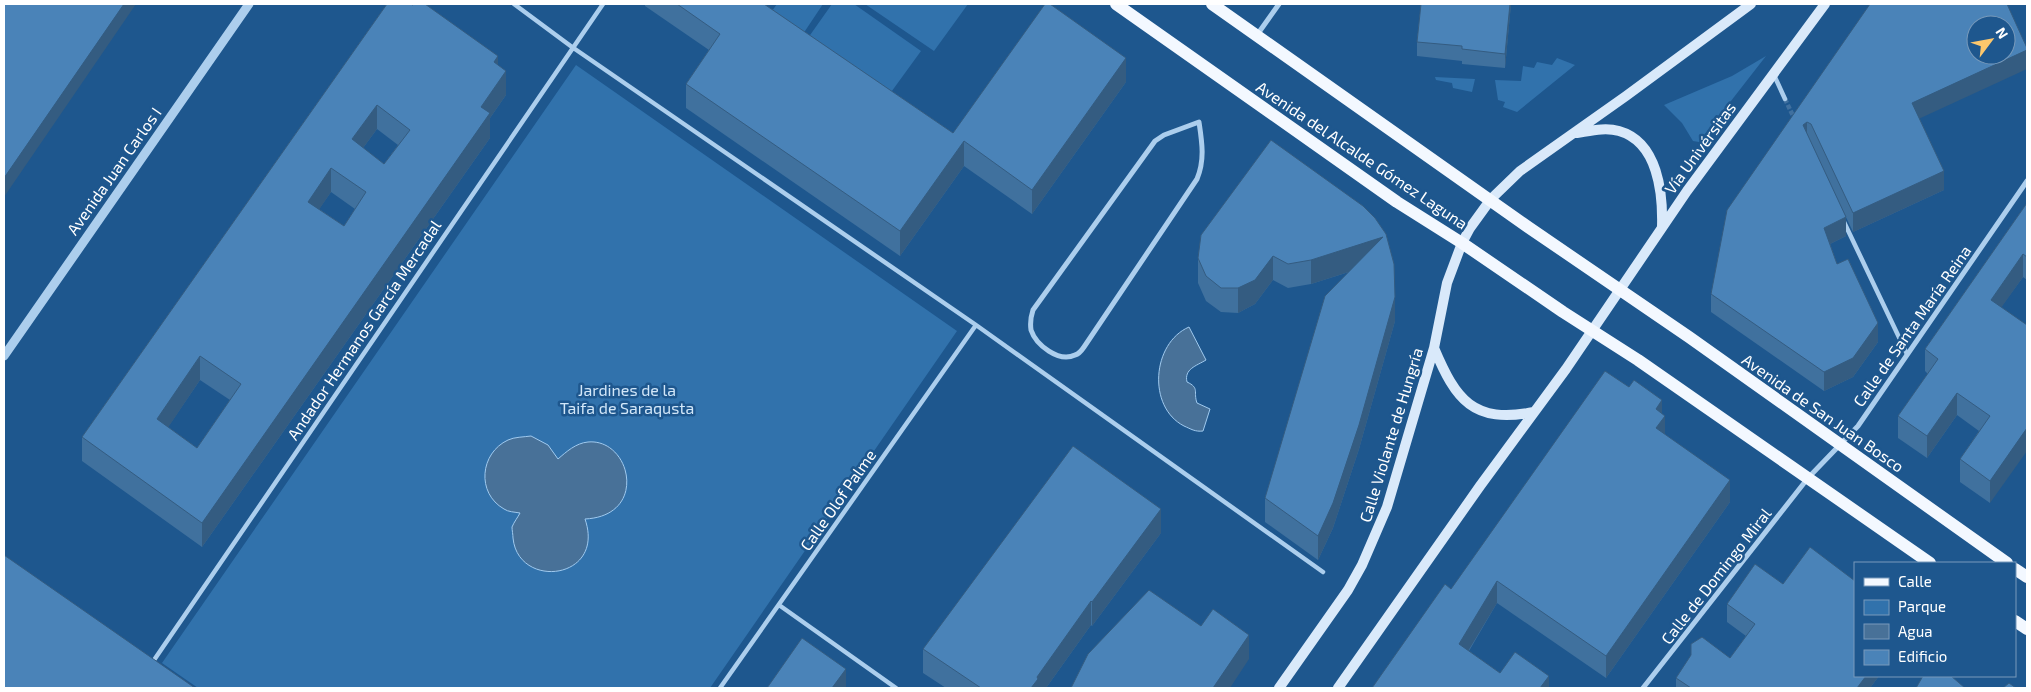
<svg xmlns="http://www.w3.org/2000/svg" width="2031" height="692" viewBox="0 0 2031 692" font-family="'Exo 2',sans-serif">
  <style>
    .green { fill: #3172ac }
    .water { fill: #487198; stroke: #a0caef }
    .lines { fill: none; stroke-linecap: round; stroke-linejoin: round }
    .pedestrian-tunnel { stroke: #40709f; stroke-width: 4.5; stroke-dasharray: 4.5 2; stroke-linecap: butt }
    .pedestrian { stroke: #acceed; stroke-width: 4.5 }
    .minor { stroke: #acceed; stroke-width: 5 }
    .tertiary { stroke: #acceed; stroke-width: 9 }
    .secondary { stroke: #d9e9fa; stroke-width: 10 }
    .primary { stroke: #f3f8ff; stroke-width: 12 }
    .wall { fill: #40719e; fill-rule: evenodd }
    .shaded-wall { fill: #345c81 }
    .building { fill: #4a83b8; stroke: #345c81; fill-rule: evenodd }
    .labels { text-anchor: middle; stroke-width: 5; stroke-linejoin: round; paint-order: stroke }
    .street-label { font-size: 16px; fill: #fff; stroke: #1e578e }
    .park-label { font-size: 16px; fill: #d2e7f9; stroke: #1e578e }
  </style>
  <rect width="100%" height="100%" fill="#1e578e"/>
  <path class="green" d="M777,4H823L799,40L767,18Z
    M832,4H854L921,51L889,95L808,38Z
    M865,4H968L934,51Z
    M1766,56L1699,142L1693,141L1682,123L1664,105L1732,76Z
    M1557,58L1575,65L1517,112L1503,107L1505,102L1498,100L1495,80L1521,81L1523,66L1534,68L1537,62L1552,65Z
    M576,65L957,331L710,688H198L162,663Z
    M1435,77L1475,79L1472,92L1453,88L1452,83L1436,80Z"/>
  <path class="water" d="M1189,327L1206,360C1196,366 1184,369 1187,382C1200,388 1193,392 1197,403L1210,409L1203,431C1195,432 1191,429 1184,426C1147,407 1152,343 1189,327Z
    M531,436L548,445L558,459C566,452 576,443 588,442C631,438 649,516 585,519C606,580 518,590 513,538C513,535 512,530 512,527C514,522 518,517 520,513C515,512 508,512 504,509C476,493 480,453 508,440C514,437 524,437 531,436Z"/>
  <g class="lines">
    <path class="pedestrian-tunnel" d="M1785,99L1794,118"/>
    <path class="pedestrian" d="M514,4L572,47L976,325L1323,572
      M1774,75L1785,99
      M1844,222L1907,354
      M779,605L896,688
      M152,663L603,4
      M720,688L976,325"/>
    <path class="minor" d="M1257,35L1279,4
      M1199,122C1202,142 1205,160 1197,179L1084,347C1082,350 1079,354 1075,355C1059,363 1036,345 1031,330C1030,323 1031,316 1033,310L1155,141L1164,135Z
      M1643,688L1808,478L1858,426L2027,181"/>
    <path class="tertiary" d="M4,356L249,4"/>
    <path class="secondary" d="M1577,133C1590,131 1605,127 1619,131C1658,142 1663,193 1662,227
      M1434,348C1456,400 1473,424 1534,412
      M1279,688L1348,590L1362,565L1387,507L1434,348L1447,283L1462,243L1470,228L1491,199L1520,171L1626,96L1751,4
      M1338,688L1480,486L1566,369L1687,191L1825,4"/>
    <path class="primary" d="M1116,4L1397,202L1462,243L1563,312L1638,360L1930,563
      M1212,4L1528,227L1689,337L2007,563
      M2015,569L2027,577
      M2015,621L2027,629"/>
  </g>
  <path class="wall" d="M387,4L498,65L506,95L490,118V138L202,547L82,461V437ZM377,129L398,145L384,164L363,148ZM331,192L355,209L344,226L319,209ZM200,380L230,400L197,448L168,427Z
    M645,4H764L953,133L1126,82L1032,214L964,166L900,256L686,108V84L709,50L645,6Z
    M1421,4H1511L1505,68L1462,64V61L1417,56V42Z
    M1870,4L1919,119L1944,190L1853,232L1845,215L1846,236L1830,244L1837,264L1878,342L1853,377L1824,391L1711,312V294Z
    M1271,140L1395,321L1359,449L1333,528L1318,560L1265,522V498L1349,272L1311,284L1288,288L1273,280L1255,304L1238,313L1221,312L1206,301L1198,283V258Z
    M2027,203V280L2023,277L2001,307L1990,503L1960,482V459L1979,431L1957,415L1927,458L1898,438V416L1928,374L1925,371V349Z
    M1662,414L1665,434L1730,502L1606,678L1497,603L1469,651L1500,673L1549,688H1372L1451,589Z
    M1161,533L1092,626L1091,625L1046,688H946L923,673V649Z
    M1727,604L1879,676L1870,688H1676V678L1730,658L1746,636L1727,622Z"/>
  <path class="shaded-wall" d="M124,4H136L4,197V178Z
    M1510,4H1511L1505,68V54Z
    M2027,50V69L1912,122V103Z
    M498,56V80L494,62Z
    M1126,58V82L1032,214V190Z
    M506,71V95L490,118V138L202,547V523L481,107Z
    M377,105V129L352,163V139Z
    M1807,122V141L1803,125Z
    M964,141V166L900,256V231Z
    M331,168V192L308,226V202Z
    M1944,171V190L1853,232V213Z
    M1846,217V236L1824,247V228Z
    M1383,237V261L1311,284V260Z
    M2023,254V277L1991,322V300Z
    M1273,256V280L1255,304L1238,313V288Z
    M1395,297V321L1359,449L1333,528L1318,560V536Z
    M1878,323V342L1853,377L1824,391V372Z
    M200,356V380L157,444V419Z
    M1957,393V415L1927,458V436Z
    M1662,400V420L1665,416V438L1656,428V409Z
    M2027,428V451L1990,503V481Z
    M1730,480V502L1606,678V656Z
    M1161,509V533L1092,626V602Z
    M1497,581V603L1459,666V644Z
    M1091,601V625L1046,688H1031L1037,677Z
    M1249,635V659L1230,688H1213Z
    M846,669V688H832Z
    M1549,676V688H1540Z
    M1866,676H1879L1870,688H1857Z"/>
  <path class="building" d="M4,4H124L4,178Z
    M387,4H410L413,5L414,4H425L498,56L494,62L506,71L481,107L490,113L202,523L82,437ZM377,105L410,130L384,164L352,139ZM331,168L366,192L344,226L308,202ZM200,356L241,384L197,448L157,419Z
    M677,4H764L953,133L1045,4H1050L1126,58L1032,190L964,141L900,231L686,84L720,34Z
    M1421,4H1510L1505,54L1462,49V46L1417,42Z
    M1870,4H2007L2027,48V50L1912,103L1944,171L1853,213L1811,124L1807,122L1803,125L1846,217L1824,228L1837,264L1848,259L1878,323L1853,358L1824,372L1711,294L1727,210ZM1976,25H2006V55H1976Z
    M1271,140L1363,206L1375,218L1386,234L1394,264L1395,297L1359,425L1333,503L1318,536L1265,498L1325,296L1383,237L1311,260L1288,264L1273,256L1255,280L1238,288H1221L1206,276L1198,258L1201,235Z
    M2027,203V257L2023,254L1991,300L2027,325V428L1990,481L1960,459L1990,416L1957,393L1927,436L1898,416L1938,359L1925,349Z
    M1605,371L1629,387L1634,380L1662,400L1656,409L1665,416L1656,428L1730,480L1606,656L1497,581L1459,644L1500,673L1515,652L1549,676L1540,688H1372L1445,584L1451,589Z
    M1073,446L1161,509L1092,602L1091,601L1037,677L1038,679L1031,688H981L923,649Z
    M1810,547L1855,581V676H1866L1857,688H1691L1676,678L1691,655V644L1702,637L1730,658L1755,624L1727,604L1755,564L1783,584Z
    M4,555L195,688H4Z
    M1149,590L1201,626L1213,609L1249,635L1213,688H1071L1088,654Z
    M802,638L846,669L832,688H767Z
    M1923,676H1951L1965,688H1916Z
    M2009,683L2016,688H2003Z"/>
  <g class="labels">
    <g class="street-label">
      <text transform="translate(1700 148) rotate(-54)" y="6">Vía Univérsitas</text>
      <text transform="translate(1362 155) rotate(34)" y="6">Avenida del Alcalde Gómez Laguna</text>
      <text transform="translate(114 171) rotate(-55)" y="6">Avenida Juan Carlos I</text>
      <text transform="translate(1912 326) rotate(-55)" y="6">Calle de Santa María Reina</text>
      <text transform="translate(364 330) rotate(-56)" y="6">Andador Hermanos García Mercadal</text>
      <text transform="translate(1823 413) rotate(35)" y="6">Avenida de San Juan Bosco</text>
      <text transform="translate(1391 435) rotate(-73)" y="6">Calle Violante de Hungría</text>
      <text transform="translate(838 500) rotate(-55)" y="6">Calle Olof Palme</text>
      <text transform="translate(1716 576) rotate(-52)" y="6">Calle de Domingo Miral</text>
    </g>
    <g class="park-label">
      <text x="627" y="396">Jardines de la<tspan x="627" dy="18">Taifa de Saraqusta</tspan></text>
    </g>
  </g>
  <rect width="2031" height="692" fill="none" stroke="#ffffff" stroke-width="10"/>
  <rect x="1854" y="562" width="162" height="115" fill="#1e578e" stroke="#789abb"/>
  <rect x="1864" y="578" width="25" height="8" fill="#f3f8ff" stroke="#789abb"/>
  <text x="1898" y="587" font-size="15" fill="#ffffff">Calle</text>
  <rect x="1864" y="600" width="25" height="15" fill="#3172ac" stroke="#789abb"/>
  <text x="1898" y="612" font-size="15" fill="#ffffff">Parque</text>
  <rect x="1864" y="624" width="25" height="15" fill="#487198" stroke="#789abb"/>
  <text x="1898" y="637" font-size="15" fill="#ffffff">Agua</text>
  <rect x="1864" y="650" width="25" height="15" fill="#4a83b8" stroke="#789abb"/>
  <text x="1898" y="662" font-size="15" fill="#ffffff">Edificio</text>
  <g transform="translate(1991 40) rotate(58)"><circle r="24" fill="#1e578e" stroke="#789abb"/>
  <path d="M0-4L9 19L0 12L-9 19Z" fill="#fcc76c"/>
  <text y="-8" font-size="14" font-weight="bold" text-anchor="middle" fill="#ffffff">N</text>
  </g>
</svg>
